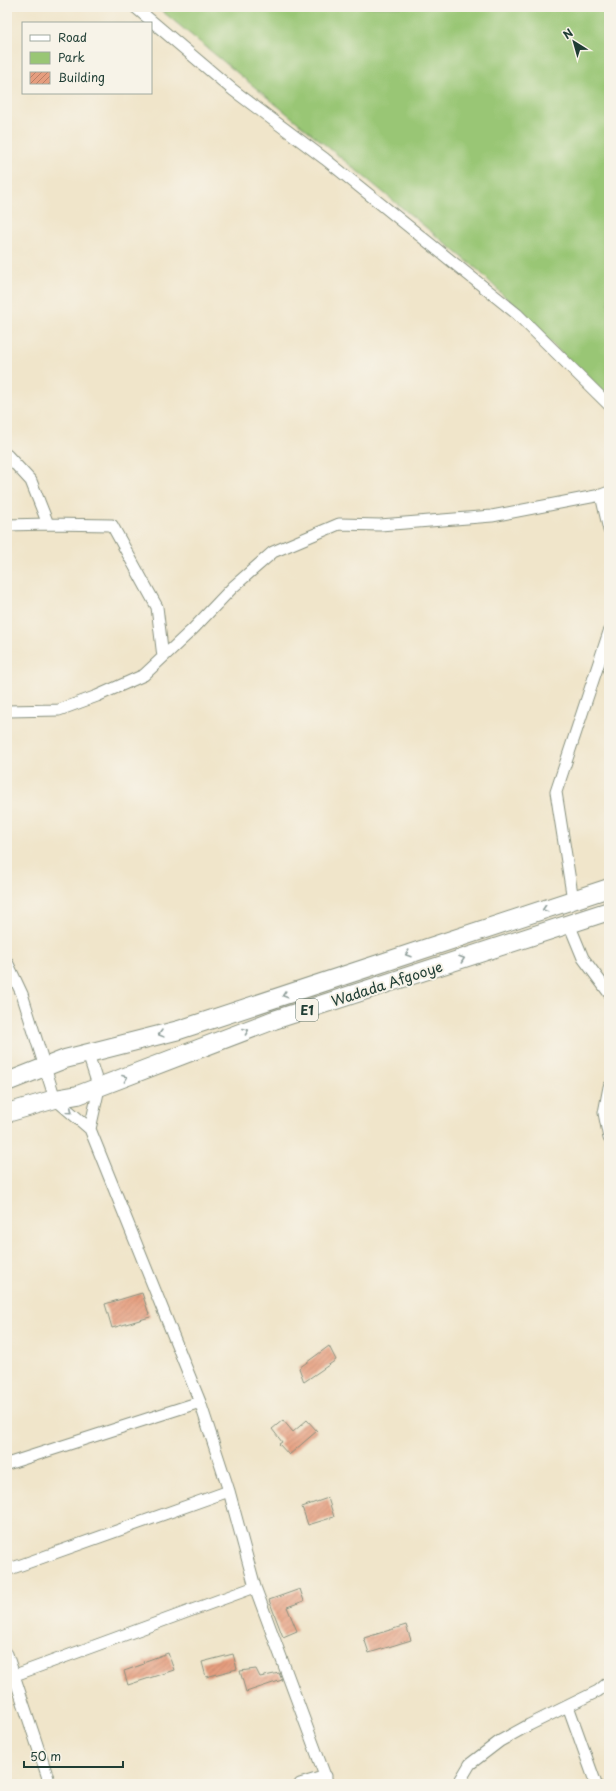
<svg xmlns="http://www.w3.org/2000/svg" width="616" height="1791" viewBox="0 0 616 1791" font-family="'Playpen Sans',sans-serif">
  <style>
    .green { fill: #99c674; stroke: #5c8254 }
    .building { fill: url(#building-hatch) }
    .lines { fill: none; stroke-linecap: round; stroke-linejoin: round }
    .minor-casing { stroke: #88917f; stroke-width: 13 }
    .trunk-casing { stroke: #88917f; stroke-width: 20 }
    .minor { stroke: #fff; stroke-width: 11 }
    .trunk { stroke: #fff; stroke-width: 18 }
    .oneway { stroke: #8f9e9a }
    .labels { text-anchor: middle; stroke-width: 4; stroke-linejoin: round; paint-order: stroke }
    .shield { fill: #f7f3e8; stroke: #60746a; stroke-width: 1 }
    .shield-label { font-size: 13px; font-weight: bold; fill: #1f3d34 }
    .street-label { font-size: 14px; fill: #1f3d34; stroke: #f7f3e8 }
  </style>
  <defs>
    <pattern id="building-hatch" width="6" height="6" patternUnits="userSpaceOnUse"><rect width="6" height="6" fill="#e59d7e"/><path d="M-1 1l2-2M0 6l6-6M5 7l2-2" fill="none" stroke="#b98168"/></pattern>
  </defs>
  <rect width="100%" height="100%" fill="#f7f3e8"/>
  <filter id="ink" filterUnits="userSpaceOnUse"><feTurbulence type="fractalNoise" baseFrequency=".025" numOctaves="2"/><feDisplacementMap in="SourceGraphic" scale="8" xChannelSelector="R" yChannelSelector="G"/><feConvolveMatrix kernelMatrix="1 2 1 2 8 2 1 2 1" color-interpolation-filters="sRGB"/></filter>
  <filter id="wash" filterUnits="userSpaceOnUse"><feTurbulence type="fractalNoise" baseFrequency=".012" numOctaves="4" result="noise"/><feDisplacementMap in="SourceGraphic" scale="16" xChannelSelector="R" yChannelSelector="G"/><feGaussianBlur stdDeviation="0.9" result="paint"/><feColorMatrix in="noise" values="0 0 0 0 0 0 0 0 0 0 0 0 0 0 0 0 0 1.4 0 .05"/><feComposite in="paint" operator="in"/></filter>
  <g filter="url(#wash)">
    <rect width="100%" height="100%" fill="#f0e5ca"/>
    <path class="green" d="M157,7H609V401L478,270Z"/>
    <g id="blocks">
      <path class="building" d="M142,1293L150,1317L112,1328L105,1304Z
        M329,1346L336,1360L304,1382L299,1368Z
        M283,1420L293,1432L307,1420L317,1431L289,1455L279,1444L282,1442L272,1429Z
        M328,1498L334,1517L308,1525L302,1507Z
        M300,1589L304,1601L287,1607L297,1631L283,1637L269,1600Z
        M406,1625L411,1640L369,1653L364,1638Z
        M168,1653L174,1670L128,1685L124,1671L144,1664L143,1662Z
        M233,1654L237,1669L206,1677L202,1662Z
        M256,1669L260,1677L279,1673L282,1680L246,1692L240,1671Z"/>
    </g>
  </g>
  <g filter="url(#ink)">
    <use href="#blocks" fill-opacity="0" stroke="#88917f" stroke-width="1"/>
    <g class="lines">
      <g class="minor-casing">
        <path id="minor" d="M135,7L233,90L325,159L517,314L609,405
          M7,455L31,481L48,524
          M609,492L601,495L609,530
          M7,525L48,524L112,525L157,607L163,657
          M7,711L59,710L97,696L144,675L193,629L233,587L273,552L339,524L380,525L492,516L601,495
          M573,900L556,792L609,632
          M569,924L583,958L609,993
          M7,962L22,994L55,1099L90,1129L200,1402L229,1491L255,1587L328,1784
          M88,1054L99,1088L90,1129
          M609,1087L604,1113L609,1138
          M7,1464L200,1402
          M7,1570L229,1491
          M7,1654L50,1784
          M7,1678L255,1587
          M568,1706L596,1784
          M300,1784L326,1776
          M458,1784L470,1764L500,1741L529,1725L598,1691L609,1682"/>
      </g>
      <g class="trunk-casing">
        <path id="trunk" d="M7,1082L65,1059L179,1030L609,888
          M7,1113L55,1099L78,1095L274,1020L609,911"/>
      </g>
      <use href="#minor" class="minor"/>
      <use href="#trunk" class="trunk"/>
    </g>
    <defs><path id="oneway-chevron" d="M-2-3.5L2.5 0L-2 3.5" fill="none" stroke-width="1.6" stroke-linecap="round" stroke-linejoin="round"/></defs>
    <g class="oneway">
      <use href="#oneway-chevron" transform="translate(545 909) rotate(162)"/>
      <use href="#oneway-chevron" transform="translate(408 954) rotate(162)"/>
      <use href="#oneway-chevron" transform="translate(462 959) rotate(-19)"/>
      <use href="#oneway-chevron" transform="translate(285 995) rotate(162)"/>
      <use href="#oneway-chevron" transform="translate(246 1031) rotate(-21)"/>
      <use href="#oneway-chevron" transform="translate(161 1034) rotate(165)"/>
      <use href="#oneway-chevron" transform="translate(125 1078) rotate(-21)"/>
      <use href="#oneway-chevron" transform="translate(70 1111) rotate(40)"/>
    </g>
  </g>
  <g class="labels">
    <rect class="shield" x="296" y="999" width="22" height="22" rx="3"/>
    <g class="shield-label">
      <text x="307" y="1015">E1</text>
    </g>
    <g class="street-label">
      <text transform="translate(387 984) rotate(-18)" y="5">Wadada Afgooye</text>
    </g>
  </g>
  <rect width="616" height="1791" fill="none" stroke="#f7f3e8" stroke-width="24"/>
  <rect x="22" y="22" width="130" height="72" fill="#f7f3e8" stroke="#a1aaa0"/>
  <rect x="30" y="35" width="20" height="6" fill="#ffffff" stroke="#a1aaa0"/>
  <text x="58" y="42" font-size="12" fill="#1f3d34">Road</text>
  <rect x="30" y="52" width="20" height="12" fill="#99c674" stroke="#a1aaa0"/>
  <text x="58" y="62" font-size="12" fill="#1f3d34">Park</text>
  <rect x="30" y="72" width="20" height="12" fill="url(#building-hatch)" stroke="#a1aaa0"/>
  <text x="58" y="82" font-size="12" fill="#1f3d34">Building</text>
  <g transform="translate(574 42) rotate(323)" stroke="#f7f3e8" stroke-width="3" paint-order="stroke">
  <path d="M0-3L7 15L0 10L-7 15Z" fill="#1f3d34"/>
  <text y="-6" font-size="11" font-weight="bold" text-anchor="middle" fill="#1f3d34">N</text>
  </g>
  <path d="M24 1761v6h99v-6" fill="none" stroke="#1f3d34" stroke-width="2"/>
  <text x="30" y="1761" font-size="12" fill="#1f3d34" stroke="#f7f3e8" stroke-width="3" paint-order="stroke">50 m</text>
</svg>
